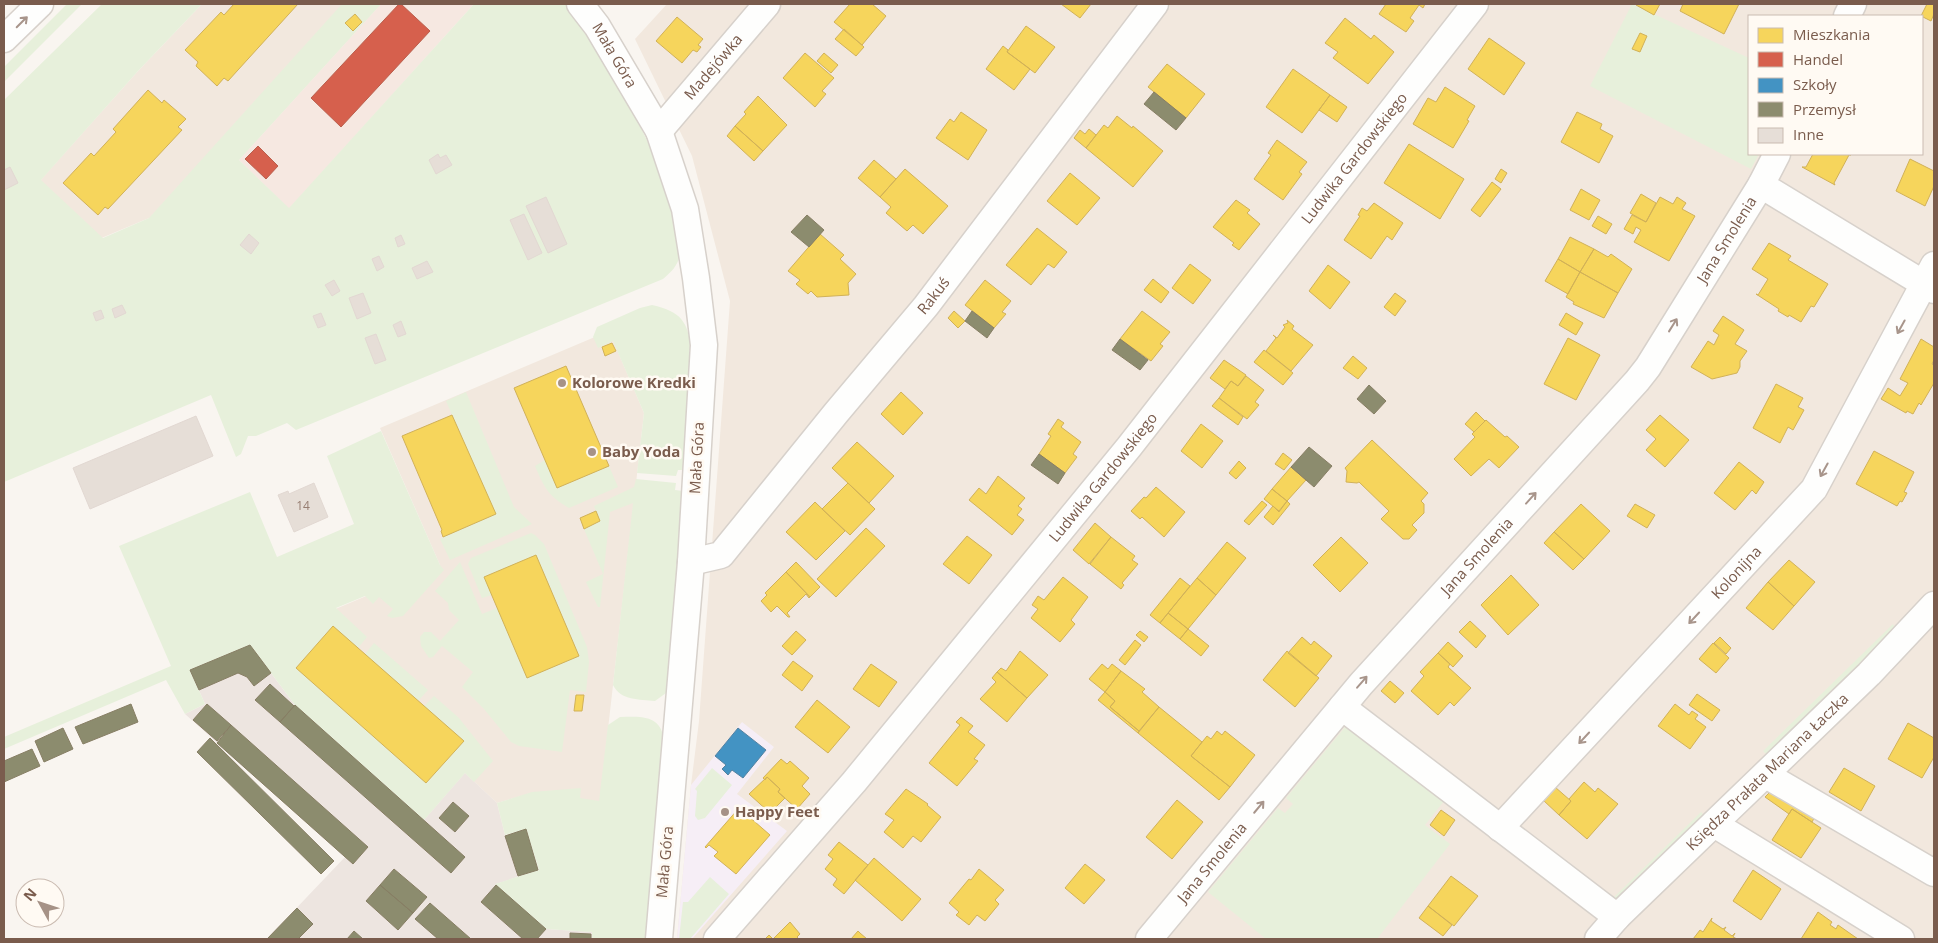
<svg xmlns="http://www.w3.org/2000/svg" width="1938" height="943" viewBox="0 0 1938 943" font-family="'Open Sans',sans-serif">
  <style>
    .residential { fill: #f2e8de; fill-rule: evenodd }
    .commercial { fill: #f6e8e1 }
    .industrial { fill: #ede5e0 }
    .education { fill: #f6eef6 }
    .green { fill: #e7f0db }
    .homes { fill: #f6d55c; stroke: #d1b158 }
    .shops { fill: #d6604d; stroke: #ba5f4d }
    .schools { fill: #4393c3; stroke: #5482a0 }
    .industry { fill: #8c8c6e; stroke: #877e64 }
    .building { fill: #e6ded7; stroke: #e2d8d2 }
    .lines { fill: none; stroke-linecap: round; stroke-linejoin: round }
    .minor-casing { stroke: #d7d1cb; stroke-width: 29 }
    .minor { stroke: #fefefd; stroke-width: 26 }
    .oneway { stroke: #a8958b }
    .poi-dot { fill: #a69286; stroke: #fffaf3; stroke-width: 2 }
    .labels { text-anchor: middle; stroke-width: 5; stroke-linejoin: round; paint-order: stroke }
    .number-label { font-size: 12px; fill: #977e72 }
    .street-label { font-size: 15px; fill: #7a5c4d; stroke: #fffaf3 }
    .poi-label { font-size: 15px; font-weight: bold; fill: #7a5c4d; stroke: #fffaf3; text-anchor: start }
  </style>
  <rect width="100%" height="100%" fill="#f9f5f0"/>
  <path class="residential" d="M202,4H381L239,160L167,236L149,218L4,279V221L138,71Z
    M667,4H1934V939H677L691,785L699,721L730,301L692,156L635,39ZM1749,16H1922V154H1749Z
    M609,331L644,413L598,817L532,793L497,803L465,773L424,820L250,645L440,565L380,428Z"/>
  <path class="commercial" d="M381,4H474L289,209L239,160Z"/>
  <path class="industrial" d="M250,645L295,705L424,820L465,773L497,803L505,835L526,828L539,870L496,884L546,929L593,932L592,939H267L345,857L185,714L205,704L190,670Z"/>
  <path class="education" d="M742,722L774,747L737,794L787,831L692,939H677L691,785Z"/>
  <path class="green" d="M67,4H82L4,82V67Z
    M102,4H202L138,71L41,180L103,238L149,218L342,4H381L239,160L289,208L474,4H568L576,14C614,81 663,150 676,228C677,236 681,246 680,254C678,266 671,272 663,279L296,430L287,423L256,436H248L241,454L236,457L211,395L4,482V100Z
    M1632,4L1749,58V154H1759L1751,169L1590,86Z
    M652,305C682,312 687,321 692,350H689V398L683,470H678L676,476L637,473L644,413L613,341L598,348L593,337L597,327L640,308Z
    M466,392L514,507L532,524L450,560L440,539L495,514L446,401Z
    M381,431L440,565L444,570L403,616L392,618L387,616L393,609L379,597L373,604L365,596L336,608L367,637L358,648L333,626L296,668L426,783L464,741L424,706L434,696L459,718L493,761L474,782L465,773L424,820L295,705L250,645L190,670L205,704L185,714L166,680L4,749V737L171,666L119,546L250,492L277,557L354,524L327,456Z
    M545,460L557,488L609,466L618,487L569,508C548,496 544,487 535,466Z
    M636,479L676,483L675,490L683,491L666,693L655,701C639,699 621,701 613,685L633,503L610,512L600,607H598L586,582L603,574L584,529L600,521L594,506L634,487Z
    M531,533L535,535L544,544L587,647L589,662L586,692L570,690L562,752L519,746L511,742L484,709L462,687L473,672L442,646L433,657L429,658L421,646L420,637L424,632H431L440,641L459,620L449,610L448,603L435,591L460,562L482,614L497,608L579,656L536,555L492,595L482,598L468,564L471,558Z
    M1893,624L1896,631L1769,757L1763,751Z
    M374,643L428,690L418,701L365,654Z
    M620,717C637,717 658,714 663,735C656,803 652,871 646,939H592V932L546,929L495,884L539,870L526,829L505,835L497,803L532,792L581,788L580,798L599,801L608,725Z
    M1346,726L1444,801L1425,825L1450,844L1377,939H1266L1208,892L1278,808L1285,813L1293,804L1286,798Z
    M712,768L732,785L705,818L698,820L695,816L697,791L695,789Z
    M1701,812L1706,817L1620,901L1609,902Z
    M710,877L729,894L690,939H679L683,902H688Z"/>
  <path class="homes" d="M234,4H298L228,81L224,78L217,86L196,66L198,62L185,50L221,12L224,15Z
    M850,4H872L886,16L862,45L834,22Z
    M1061,4H1091L1080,18Z
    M1386,4H1425L1423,8L1419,5L1410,18L1414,21L1406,32L1379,14Z
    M1637,4H1660L1654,15L1636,5Z
    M1683,4H1739L1724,34L1680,11Z
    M1927,4H1934V14L1931,21L1921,16Z
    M355,14L362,22L353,31L345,23Z
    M677,17L703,39L698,45L701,47L697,52L693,50L682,63L656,41Z
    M1345,18L1371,39L1374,35L1394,52L1368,84L1333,58L1338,52L1325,43Z
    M1026,26L1055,47L1035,73L1007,52Z
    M844,29L864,47L856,56L835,39Z
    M1640,33L1647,36L1640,52L1632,49Z
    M1489,38L1525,63L1504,95L1468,69Z
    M1003,46L1008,50L1007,52L1030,69L1014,90L986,69Z
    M805,53L834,78L822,91L826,94L815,107L783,78Z
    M824,53L838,65L831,73L817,61Z
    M1167,64L1205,94L1186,118L1148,87Z
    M1293,69L1330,95L1302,133L1266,107Z
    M1445,87L1475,106L1467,120L1469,121L1453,148L1413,124L1428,98L1436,102Z
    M148,90L162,103L164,100L186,119L178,127L182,130L108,209L105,207L98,215L63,183L91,153L94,156L116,132L113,129Z
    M1330,95L1347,107L1337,122L1319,110Z
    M758,96L787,125L763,151L735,126L746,114L744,112Z
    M961,112L987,130L968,160L936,138L950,119L954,122Z
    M1577,112L1602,124L1600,129L1613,136L1599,163L1561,142Z
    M1117,116L1132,128L1133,126L1163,151L1133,187L1086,148L1104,125L1108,128Z
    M735,126L763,151L754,161L727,136Z
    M1089,129L1096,135L1086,148L1074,138L1080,130L1085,134Z
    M1277,140L1307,162L1299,172L1302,174L1283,200L1254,179L1271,155L1268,153Z
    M1409,144L1464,179L1440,219L1384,183Z
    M1813,154H1849L1851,155H1849L1834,183L1835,185L1802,167H1806Z
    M1910,159L1934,171V186L1925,206L1896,191Z
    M874,160L896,179L880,197L858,178Z
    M905,169L948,206L923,234L913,225L907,231L886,213L891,207L880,197Z
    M1501,169L1507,173L1501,183L1495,179Z
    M1070,173L1100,198L1077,225L1047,201Z
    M1492,182L1501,189L1480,217L1471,210Z
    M1581,189L1600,200L1589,220L1570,210Z
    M1641,194L1656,203L1646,222L1630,213Z
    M1660,197L1673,204L1677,197L1686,203L1682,209L1695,216L1669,261L1634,242L1641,230L1636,227L1633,234L1624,229L1632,215L1646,222Z
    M1236,200L1250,210L1247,213L1260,224L1239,250L1232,245L1234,243L1213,227Z
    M1374,203L1403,223L1392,240L1387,236L1371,259L1344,240L1360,216L1358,215L1362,208L1367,211Z
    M1598,216L1612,224L1606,234L1592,226Z
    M1037,228L1067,252L1054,268L1048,264L1031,285L1006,265Z
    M820,234L844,255L840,259L856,274L848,283L849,295L817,297L811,291L808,294L796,284L800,280L788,271Z
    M1570,237L1594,249L1580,272L1558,259Z
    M1769,243L1791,256L1788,260L1828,284L1814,307L1811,306L1801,322L1789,315L1788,317L1778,311L1779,309L1756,294L1758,295L1768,279L1752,269Z
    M1594,249L1608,257L1611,254L1632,269L1618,293L1580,272Z
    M1558,259L1580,272L1568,294L1545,281Z
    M1190,264L1211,280L1193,304L1172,288Z
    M1328,265L1350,282L1330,309L1309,291Z
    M1580,272L1618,293L1604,318L1573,304L1574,302L1566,297Z
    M1153,279L1169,292L1161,303L1144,290Z
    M985,280L1011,301L1002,312L1006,314L994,328L965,305Z
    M1395,293L1406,301L1395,316L1384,307Z
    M954,311L965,321L958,328L948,318Z
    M1142,311L1170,332L1160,344L1163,346L1151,361L1120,339Z
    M1566,313L1583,323L1576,335L1559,325Z
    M1723,316L1744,330L1735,344L1747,351L1740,361V367L1737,373L1712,379L1691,367L1708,341L1714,345L1719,335L1713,331Z
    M1287,320L1294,326L1292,329L1313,345L1291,371L1266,351L1276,338L1273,335L1277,338L1285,327L1283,325L1288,323Z
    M1568,338L1600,355L1576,400L1544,384Z
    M1921,339L1934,347V360L1932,364L1934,365V383L1921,405L1919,403L1913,414L1907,411L1906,413L1881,399L1888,388L1900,396L1908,383L1900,379Z
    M612,343L616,351L605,356L602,347Z
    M1264,350L1293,373L1283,385L1254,362Z
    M1353,356L1367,368L1358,379L1343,368Z
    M1224,360L1246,375L1238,386L1231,381L1225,389L1210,378Z
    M566,366L609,466L557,488L514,388Z
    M1246,376L1264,390L1255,402L1259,405L1247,419L1219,398L1231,381L1238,386Z
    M1776,384L1803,398L1798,407L1804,410L1793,430L1788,427L1780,443L1753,428Z
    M901,392L923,413L903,435L881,414Z
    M1219,398L1243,417L1238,425L1212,406Z
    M1476,412L1485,421L1474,432L1465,424Z
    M452,415L496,514L443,537L441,531L442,530L402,436Z
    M1660,415L1689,440L1665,467L1646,450L1656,439L1646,430Z
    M1058,419L1064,423L1061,427L1081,442L1073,454L1077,457L1065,473L1039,454L1051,436L1048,434Z
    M1486,420L1505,437L1507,436L1519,447L1499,468L1489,459L1471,476L1454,459L1475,437L1472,434Z
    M1201,424L1223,441L1202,468L1181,451Z
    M1372,440L1428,493L1421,501L1424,504V513L1412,525L1417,530L1409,539H1403L1381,519L1389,511L1359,482L1357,483L1346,482L1347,471L1345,468Z
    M857,442L894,476L869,503L832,468Z
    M1874,451L1914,472L1904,492L1907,493L1902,502L1900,501L1897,506L1856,484Z
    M1283,453L1292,460L1284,470L1275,464Z
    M1239,461L1246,468L1236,479L1229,473Z
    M1739,462L1764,482L1756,494L1752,490L1735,510L1714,493Z
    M1291,467L1306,480L1287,501L1272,489Z
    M998,476L1025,498L1018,506L1022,509L1017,515L1024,520L1012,535L969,500L979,488L986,494Z
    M848,483L875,509L850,535L822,509Z
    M1156,487L1185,512L1164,537L1142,517L1140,519L1131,511L1144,497L1146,498Z
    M1272,489L1287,501L1279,511L1264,499Z
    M1262,501L1267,505L1249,525L1244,521Z
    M1287,501L1290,504L1273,525L1264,517L1273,506L1279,512Z
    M815,502L845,531L816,560L786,532Z
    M1581,504L1610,531L1584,559L1554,532Z
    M1635,504L1655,515L1647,528L1627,516Z
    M596,511L600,521L584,529L580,518Z
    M1095,523L1111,537L1089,564L1073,550Z
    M866,528L885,546L836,597L817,579Z
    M1554,532L1584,559L1573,570L1544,543Z
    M967,536L992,555L969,584L943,564Z
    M1111,537L1135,556L1132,560L1138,564L1122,583L1124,585L1121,589L1090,564Z
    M1341,537L1368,563L1340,592L1313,565Z
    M1227,542L1246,558L1216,595L1197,578Z
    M536,555L579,656L527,678L484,577Z
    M1789,560L1815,582L1794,606L1768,582Z
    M796,562L820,587L810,597L786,572Z
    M786,572L810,597L809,598L806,594L787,613L790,617H788L777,606L771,612L761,601L767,595L765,593Z
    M1511,575L1539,605L1508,635L1481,605Z
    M1063,577L1088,597L1071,620L1075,624L1060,642L1031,618L1038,609L1032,605L1038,596L1044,600Z
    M1180,578L1190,586L1160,623L1150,615Z
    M1197,578L1216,595L1188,629L1168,613Z
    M1768,582L1794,606L1773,630L1746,608Z
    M1168,613L1188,629L1180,639L1160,623Z
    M1470,621L1486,636L1476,648L1459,632Z
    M333,626L464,741L426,783L296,668Z
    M1188,629L1209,646L1201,656L1180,639Z
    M796,631L806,640L792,655L782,646Z
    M1140,631L1148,637L1144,642L1136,635Z
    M1302,637L1311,645L1314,641L1332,656L1316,676L1288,653Z
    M1720,637L1731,648L1726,654L1714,643Z
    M1135,640L1141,645L1125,665L1119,660Z
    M1448,642L1463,656L1453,667L1438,653Z
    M1713,643L1729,658L1716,673L1699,659Z
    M1020,651L1048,675L1027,698L997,672L1001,668L1006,671Z
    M1287,651L1319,678L1295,707L1263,680Z
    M1438,653L1450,664L1448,667L1471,688L1454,706L1450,702L1438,715L1411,691L1424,676L1420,672Z
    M793,661L813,676L802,691L782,675Z
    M871,664L897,682L879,707L853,689Z
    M1102,664L1108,669L1112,664L1121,671L1105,692L1089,679Z
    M1121,671L1145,689L1142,692L1159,707L1139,731L1110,707L1115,701L1105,692Z
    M997,672L1027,698L1007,722L980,699L996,682L992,678Z
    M1390,681L1404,693L1395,703L1381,691Z
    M1105,692L1115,701L1110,707L1139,731L1138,733L1098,700Z
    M1697,694L1720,710L1712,721L1689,705Z
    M576,695H584L582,711H574Z
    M817,700L850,727L828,753L795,727Z
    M1675,704L1689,715L1692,711L1698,715L1695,719L1706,727L1690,749L1658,726Z
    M1159,707L1202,742L1191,756L1230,787L1219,800L1138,733Z
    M961,717L973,726L968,732L985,745L974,759L978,761L957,786L929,763L960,725L956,722Z
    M1908,723L1934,738V757L1922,778L1888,759Z
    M1217,731L1222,735L1225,731L1255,755L1230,787L1191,756L1207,736L1211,739Z
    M781,759L787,764L790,761L809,778L802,786L810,794L797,809L778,792L780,789L767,777L765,780L763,778Z
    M1844,768L1875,786L1861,811L1829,792Z
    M767,777L780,789L778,792L785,798L770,813L749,794Z
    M1584,782L1595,792L1598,788L1618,804L1587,839L1559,815L1571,801L1569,799Z
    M1555,787L1571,801L1559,815L1543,800Z
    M1775,787L1817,813L1812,822L1792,809L1789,814L1765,797Z
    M906,789L928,804L927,805L941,817L921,842L913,836L903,848L884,832L894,820L885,814Z
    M1177,800L1203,822L1172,859L1146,837Z
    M739,808L770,835L736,874L714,856L718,852L709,845L706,848L705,847Z
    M1792,809L1821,828L1801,858L1772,840Z
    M1441,810L1455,820L1444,836L1430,825Z
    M839,842L868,865L844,894L833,885L837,879L825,869L833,859L828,855Z
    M874,858L921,899L902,921L855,880Z
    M1085,864L1105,880L1084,904L1065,888Z
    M979,869L1004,890L995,900L999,904L985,921L977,915L969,925L956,915L959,912L949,903L969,879L971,880Z
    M1753,870L1781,889L1761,920L1733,901Z
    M1451,876L1478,896L1454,926L1428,906Z
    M1428,906L1452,925L1443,936L1419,918Z
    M1818,912L1832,922L1830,925L1836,929L1838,925L1858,939H1801Z
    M1712,918L1711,921L1723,929L1726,927L1724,930L1732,936L1735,933L1733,937L1737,939H1693L1700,930L1703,932Z
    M790,922L800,934L797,937L799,939H765L769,935L773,939Z
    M858,931L860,933L867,939H851Z"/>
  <path class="shops" d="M399,4H401L430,31L341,127L311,98Z
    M258,146L278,166L266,179L245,159Z"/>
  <path class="schools" d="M738,728L766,750L743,778L732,770L728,775L722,769L726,765L715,756Z"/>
  <path class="industry" d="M1154,92L1186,118L1176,130L1144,104Z
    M807,215L824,230L809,247L791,232Z
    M972,311L994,328L987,338L965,321Z
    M1120,339L1148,360L1140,370L1112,350Z
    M1369,385L1386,401L1374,414L1357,399Z
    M1309,447L1332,466L1314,487L1291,467Z
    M1039,454L1065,473L1058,484L1031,465Z
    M250,645L271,673L254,686L247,677L238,673L199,690L190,670Z
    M270,684L294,706L280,722L255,700Z
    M131,704L138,722L83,744L75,727Z
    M207,704L231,725L217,741L193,720Z
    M295,705L465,857L451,873L280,722Z
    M231,725L368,847L353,864L217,743Z
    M63,728L73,749L44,762L35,741Z
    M210,738L334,861L321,874L197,752Z
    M32,749L40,766L4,782V761Z
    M453,802L469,816L455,832L439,818Z
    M526,829L538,870L518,876L505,836Z
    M394,869L427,897L413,913L380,885Z
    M380,885L413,913L398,930L366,901Z
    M496,885L546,929L537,939H523L481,902Z
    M430,903L471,939H438L415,919Z
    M297,908L313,924L298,939H267Z
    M354,931L363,939H347Z
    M570,933L591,934V939H570Z"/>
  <path class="building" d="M438,154L440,158L446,155L452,165L436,174L429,160Z
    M10,167L18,183L4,190V170Z
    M546,197L567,244L548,253L526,206Z
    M524,214L542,253L528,260L510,220Z
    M249,234L259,243L251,254L240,245Z
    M401,235L405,244L398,247L395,238Z
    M379,256L384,267L377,271L372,259Z
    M427,261L433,272L417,279L412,268Z
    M334,280L340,291L332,296L325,285Z
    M363,293L371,313L357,319L349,298Z
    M122,305L126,313L115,318L112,309Z
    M101,310L104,318L96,321L93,313Z
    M321,313L326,325L318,328L313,316Z
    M401,321L406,334L398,337L393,325Z
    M376,334L386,360L375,364L365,338Z
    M196,416L213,456L90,509L73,468Z
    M314,483L328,517L294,532L278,495L288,491L289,494Z"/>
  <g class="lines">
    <g class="minor-casing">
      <g id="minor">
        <path id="s1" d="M580,4L597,26L659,131L685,209L696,278L704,345L691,562L659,939"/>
        <path d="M1847,16L1853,4"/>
        <path d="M4,39L40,4"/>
        <path id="s2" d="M659,131L767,4"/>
        <path d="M1761,185L1934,290"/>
        <path id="s3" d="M691,562L721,555L836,413L926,306L1155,4"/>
        <path d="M1342,707L1617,917"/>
        <path d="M1766,775L1934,873"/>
        <path d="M1714,824L1901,939"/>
        <path id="s4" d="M1500,828L1814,489L1934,265"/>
        <path id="s5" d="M717,939L854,782L1129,447L1475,4"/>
        <path id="s6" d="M1149,939L1361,684L1637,381L1648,367L1761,185L1777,154"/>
        <path id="s7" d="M1598,939L1617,917L1869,674L1934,605"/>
      </g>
    </g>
    <use href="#minor" class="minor"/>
  </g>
  <defs><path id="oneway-shaft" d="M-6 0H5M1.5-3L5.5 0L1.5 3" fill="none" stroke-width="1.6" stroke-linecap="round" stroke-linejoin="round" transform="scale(1.25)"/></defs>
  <g class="oneway">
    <use href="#oneway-shaft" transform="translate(22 22) rotate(-45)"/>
    <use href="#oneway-shaft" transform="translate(1673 325) rotate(-58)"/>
    <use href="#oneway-shaft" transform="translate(1901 327) rotate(119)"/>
    <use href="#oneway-shaft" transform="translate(1824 470) rotate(119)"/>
    <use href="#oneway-shaft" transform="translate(1531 498) rotate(-48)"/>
    <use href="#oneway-shaft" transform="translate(1694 618) rotate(133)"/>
    <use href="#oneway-shaft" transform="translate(1362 682) rotate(-49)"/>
    <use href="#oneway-shaft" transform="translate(1584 738) rotate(133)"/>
    <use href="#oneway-shaft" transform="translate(1259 807) rotate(-50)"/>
  </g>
  <g class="poi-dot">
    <circle cx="562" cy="383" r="5"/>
    <circle cx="592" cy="452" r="5"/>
    <circle cx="725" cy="812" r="5"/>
  </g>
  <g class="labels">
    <g class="number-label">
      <text x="303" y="510">14</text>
    </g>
    <g class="street-label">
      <text dy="5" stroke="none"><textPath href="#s1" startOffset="62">Mała Góra</textPath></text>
      <text dy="5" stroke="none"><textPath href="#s2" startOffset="84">Madejówka</textPath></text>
      <text dy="5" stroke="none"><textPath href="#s5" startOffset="1008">Ludwika Gardowskiego</textPath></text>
      <text dy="5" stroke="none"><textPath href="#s6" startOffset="909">Jana Smolenia</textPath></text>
      <text dy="5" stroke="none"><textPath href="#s3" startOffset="366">Rakuś</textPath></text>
      <text transform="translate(697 458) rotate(-87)" y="5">Mała Góra</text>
      <text dy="5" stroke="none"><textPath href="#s5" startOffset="602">Ludwika Gardowskiego</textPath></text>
      <text dy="5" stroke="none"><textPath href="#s6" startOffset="504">Jana Smolenia</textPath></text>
      <text dy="5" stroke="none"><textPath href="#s4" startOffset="348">Kolonijna</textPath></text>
      <text dy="5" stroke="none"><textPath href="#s7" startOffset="238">Księdza Prałata Mariana Łaczka</textPath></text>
      <text transform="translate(665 862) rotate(-85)" y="5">Mała Góra</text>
      <text dy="5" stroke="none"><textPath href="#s6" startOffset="99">Jana Smolenia</textPath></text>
    </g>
    <g class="poi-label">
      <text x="572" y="388">Kolorowe Kredki</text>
      <text x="602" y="457">Baby Yoda</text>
      <text x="735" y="817">Happy Feet</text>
    </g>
  </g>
  <rect width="1938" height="943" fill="none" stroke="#7a5c4d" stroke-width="10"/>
  <rect x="1748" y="15" width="175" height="140" fill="#fffaf3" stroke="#cabbb1"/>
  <rect x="1758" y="28" width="25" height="15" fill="#f6d55c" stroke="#cabbb1"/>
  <text x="1793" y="40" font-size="15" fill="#7a5c4d">Mieszkania</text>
  <rect x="1758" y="52" width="25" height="15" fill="#d6604d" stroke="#cabbb1"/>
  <text x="1793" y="65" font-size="15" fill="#7a5c4d">Handel</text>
  <rect x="1758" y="78" width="25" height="15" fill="#4393c3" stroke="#cabbb1"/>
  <text x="1793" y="90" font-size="15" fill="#7a5c4d">Szkoły</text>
  <rect x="1758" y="102" width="25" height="15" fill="#8c8c6e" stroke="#cabbb1"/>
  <text x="1793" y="115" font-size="15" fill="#7a5c4d">Przemysł</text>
  <rect x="1758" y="128" width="25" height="15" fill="#e6ded7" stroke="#cabbb1"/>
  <text x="1793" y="140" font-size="15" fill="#7a5c4d">Inne</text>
  <g transform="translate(40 903) rotate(310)"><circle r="24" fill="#fffaf3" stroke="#cabbb1"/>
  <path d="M0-4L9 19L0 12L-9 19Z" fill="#a69286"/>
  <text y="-8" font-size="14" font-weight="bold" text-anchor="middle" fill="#7a5c4d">N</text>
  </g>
</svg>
